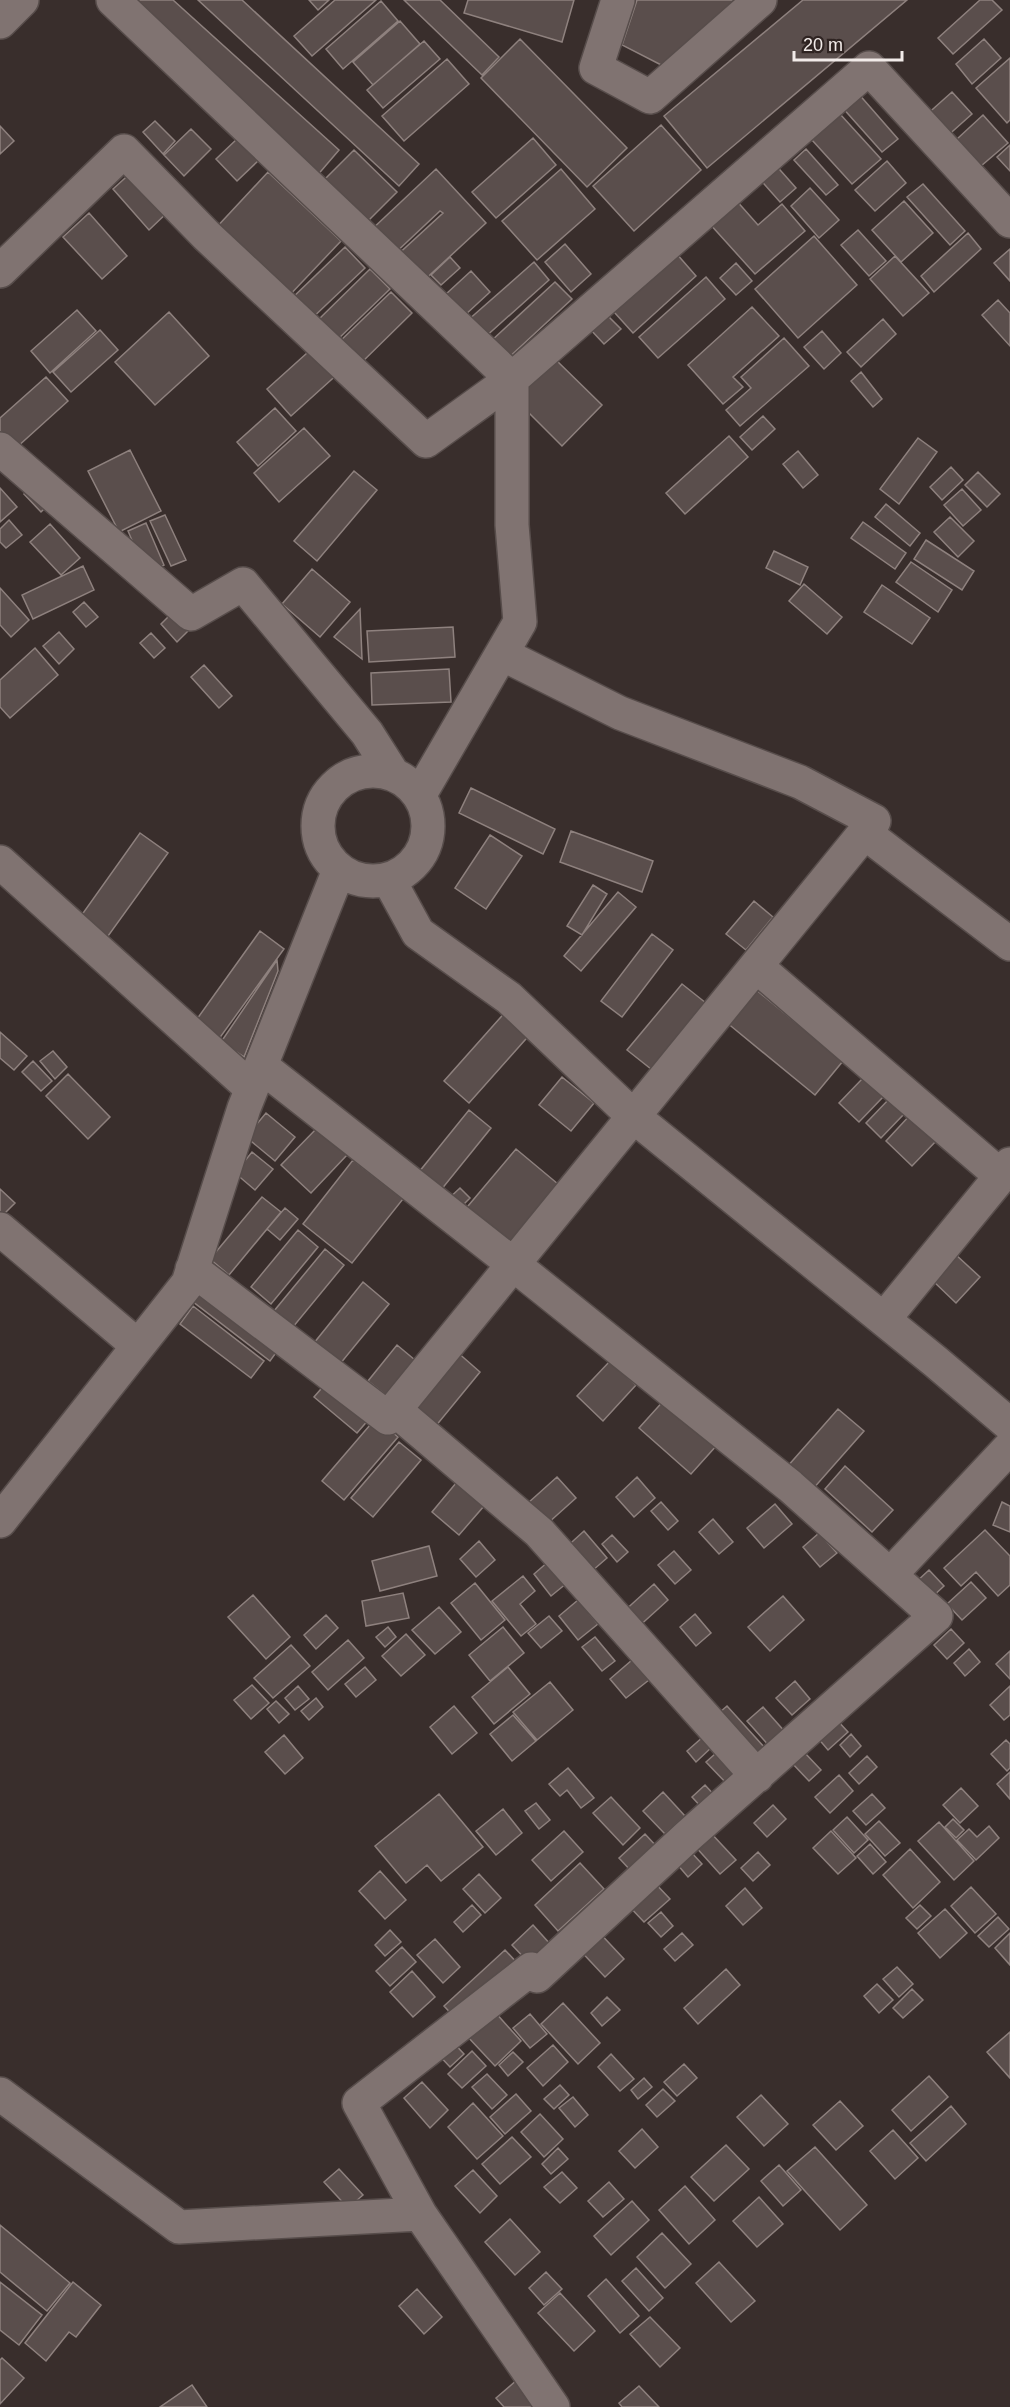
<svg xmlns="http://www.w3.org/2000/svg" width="1010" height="2407" viewBox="0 0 1010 2407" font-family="Helvetica,sans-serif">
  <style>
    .building { fill: #5a4e4c; stroke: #8e817e; stroke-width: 1.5 }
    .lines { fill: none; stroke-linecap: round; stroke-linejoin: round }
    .minor-casing { stroke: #574d4b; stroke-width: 36 }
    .minor { stroke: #807371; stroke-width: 33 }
  </style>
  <rect width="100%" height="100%" fill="#392e2c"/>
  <path class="building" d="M120,0H173L339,150L316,177Z
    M198,0H242L419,164L399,186Z
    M309,0H329L318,10Z
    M335,0H376L312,56L294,36Z
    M404,0H440L499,57L482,75Z
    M468,0H574L562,42L464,13Z
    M637,0H748L671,70L622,45Z
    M803,0H907L707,168L664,116Z
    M980,0H992L1002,10L953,54L938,38Z
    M381,1L398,21L343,69L326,49Z
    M400,21L420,44L373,85L353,62Z
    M520,39L627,148L587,187L481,78Z
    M984,39L1001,58L972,84L956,64Z
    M424,41L440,59L383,108L367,90Z
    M1010,58V120L1007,123L976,88Z
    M447,59L469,84L404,141L382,116Z
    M857,92L898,139L882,152L841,106Z
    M952,92L972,114L944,139L924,117Z
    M840,114L881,159L852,184L812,140Z
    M983,115L1008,143L981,166L957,139Z
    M155,121L175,141L163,154L143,132Z
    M661,125L701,170L634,231L593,186Z
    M0,126L14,141L0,154Z
    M191,129L211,149L184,176L164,155Z
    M238,138L259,160L237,181L216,159Z
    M533,138L556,165L496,218L472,192Z
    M1010,145V171L997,157Z
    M806,149L838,185L826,195L794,160Z
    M354,150L397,192L364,225L321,183Z
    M887,161L906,183L875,211L855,190Z
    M773,162L796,188L780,202L757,176Z
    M135,169L171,209L149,230L113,189Z
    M436,169L486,223L419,285L394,258L443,213L440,211L392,256L369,232Z
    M561,169L595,209L537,260L502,221Z
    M268,172L341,241L286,299L214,230Z
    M923,184L965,231L950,245L907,197Z
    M810,188L839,220L819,238L791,206Z
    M735,199L758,225L782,204L805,231L755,274L709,223Z
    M904,201L933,233L901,262L872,230Z
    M89,213L127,256L102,279L63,237Z
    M858,230L886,261L869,276L841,245Z
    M968,233L981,249L934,292L921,276Z
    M814,236L857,285L798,338L755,289Z
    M565,244L591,274L571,292L545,262Z
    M669,245L696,276L633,333L605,302Z
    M345,247L365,268L307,323L287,303Z
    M1010,249V281L994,263Z
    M895,256L929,293L903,316L870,279Z
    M450,257L460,268L441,285L431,275Z
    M534,262L549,280L483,339L467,321Z
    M736,263L752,281L736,295L720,278Z
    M370,269L390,289L335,342L316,322Z
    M471,271L490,292L464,316L445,295Z
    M706,277L725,299L658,358L639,337Z
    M555,282L572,299L506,360L490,342Z
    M391,292L412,313L355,369L334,347Z
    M998,300L1010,313V346L982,315Z
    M752,307L779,336L733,377L743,387L723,404L688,365Z
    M77,310L96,331L50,373L31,351Z
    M169,312L209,356L155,405L115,362Z
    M606,314L621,329L604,344L590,329Z
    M883,319L896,334L861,367L847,352Z
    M100,330L118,350L71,392L53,372Z
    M822,331L841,353L824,369L804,347Z
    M784,338L809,366L740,426L726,410L751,388L741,377Z
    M317,344L341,371L291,416L267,389Z
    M555,359L602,405L562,446L516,400Z
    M861,372L882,399L873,407L851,381Z
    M46,377L68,401L16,448L0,431V418Z
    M275,408L296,431L258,466L237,442Z
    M763,416L775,429L752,450L740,437Z
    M304,428L330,456L279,502L254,473Z
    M729,436L748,457L685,514L666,493Z
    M918,438L937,452L899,504L880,489Z
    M130,450L161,511L119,532L88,471Z
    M798,451L818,475L803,488L783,464Z
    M951,467L963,480L942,500L930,487Z
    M354,471L377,490L317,561L294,541Z
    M978,472L1000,494L987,507L965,485Z
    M34,485L50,503L41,512L24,494Z
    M0,488L17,507L0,522Z
    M962,489L981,510L963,526L944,505Z
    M886,504L920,533L910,546L875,517Z
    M165,515L186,560L171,566L150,521Z
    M950,517L974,541L958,557L934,532Z
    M9,520L22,535L6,548L0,542V529Z
    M863,522L906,553L895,569L851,538Z
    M146,523L164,565L146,573L128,531Z
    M50,524L80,558L61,575L30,542Z
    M926,540L974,571L962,590L914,559Z
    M774,551L808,567L800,585L766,568Z
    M911,562L952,590L938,612L896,582Z
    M83,566L94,590L33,619L22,595Z
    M312,569L350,602L320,637L282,604Z
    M804,584L842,617L827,634L789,601Z
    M882,585L930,618L912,644L864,612Z
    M0,588L29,620L11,637L0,625Z
    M84,602L98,617L86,627L73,612Z
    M360,609L362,659L334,637Z
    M174,611L190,629L177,642L161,624Z
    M453,627L455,657L369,662L367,631Z
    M59,632L74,649L59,664L43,646Z
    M151,633L165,648L154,658L140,643Z
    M35,648L58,675L10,718L0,707V680Z
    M204,665L232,696L219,708L191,677Z
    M449,669L451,702L372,705L371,673Z
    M471,788L555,829L543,854L459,813Z
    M571,831L653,861L642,892L560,862Z
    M140,833L168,853L103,943L76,923Z
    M490,835L522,856L486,909L455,888Z
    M593,885L607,894L582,935L567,926Z
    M618,892L636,907L581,971L564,956Z
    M754,901L773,917L746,950L726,934Z
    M260,931L284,949L216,1043L192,1026Z
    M652,934L673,950L622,1017L601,1001Z
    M277,960L278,971L244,1057L221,1042Z
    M682,984L706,1003L651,1069L627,1050Z
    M754,988L843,1061L815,1095L726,1022Z
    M508,1009L533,1031L469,1103L444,1081Z
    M0,1032L27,1056L14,1070L0,1058Z
    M53,1051L67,1067L55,1079L40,1061Z
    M33,1061L52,1081L41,1091L22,1072Z
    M68,1074L110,1117L88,1139L46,1096Z
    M562,1077L594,1103L571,1131L539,1105Z
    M863,1078L883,1097L859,1122L839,1103Z
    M890,1098L905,1113L881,1138L866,1123Z
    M469,1110L491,1128L441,1190L419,1172Z
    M266,1113L295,1137L275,1161L246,1137Z
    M911,1114L938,1139L912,1166L886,1141Z
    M318,1127L347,1155L311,1193L281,1165Z
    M516,1149L564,1189L511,1253L463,1212Z
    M252,1152L273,1169L255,1190L235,1173Z
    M353,1160L403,1199L352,1263L303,1224Z
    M460,1188L470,1198L455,1213L445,1202Z
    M0,1189L15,1203L0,1218Z
    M262,1197L281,1212L229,1275L210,1259Z
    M285,1208L298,1219L280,1240L267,1229Z
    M298,1230L318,1247L271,1304L251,1287Z
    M325,1249L344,1265L293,1327L274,1311Z
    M955,1254L980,1277L956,1303L931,1279Z
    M363,1282L389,1304L340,1364L314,1343Z
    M205,1284L283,1343L270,1361L192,1301Z
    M193,1306L264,1361L251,1378L180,1324Z
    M397,1345L421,1365L392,1400L368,1381Z
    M456,1351L480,1372L435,1427L410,1407Z
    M610,1361L636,1385L603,1421L577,1396Z
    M327,1382L370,1418L357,1433L314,1397Z
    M666,1398L717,1445L691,1474L639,1428Z
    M838,1409L864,1431L812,1490L787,1467Z
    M376,1418L398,1437L344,1500L322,1481Z
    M399,1442L421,1460L373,1517L351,1498Z
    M845,1466L893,1510L872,1532L825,1489Z
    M557,1477L576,1498L547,1524L528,1503Z
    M637,1477L655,1498L634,1517L616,1497Z
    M456,1483L484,1506L459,1535L432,1512Z
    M661,1502L678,1521L668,1530L651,1511Z
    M1002,1502L1010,1506V1532L993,1525Z
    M775,1504L792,1524L764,1548L747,1528Z
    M713,1519L733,1542L719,1554L699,1532Z
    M985,1530L1010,1556V1585L998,1596L976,1572L961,1586L944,1568Z
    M584,1531L607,1558L585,1577L562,1551Z
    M819,1533L837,1553L820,1567L803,1547Z
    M612,1535L628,1552L617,1562L602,1544Z
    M479,1541L495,1560L476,1577L460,1559Z
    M429,1546L437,1576L380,1591L372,1561Z
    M674,1551L691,1570L675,1584L658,1565Z
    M549,1561L567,1583L551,1596L534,1574Z
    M929,1570L944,1586L930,1599L915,1583Z
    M523,1576L535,1591L520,1604L536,1624L521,1636L492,1601Z
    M971,1582L986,1598L962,1620L947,1604Z
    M475,1583L505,1620L481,1640L451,1603Z
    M654,1584L668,1600L636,1629L622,1613Z
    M403,1593L409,1618L366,1626L362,1601Z
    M253,1595L290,1637L266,1659L228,1617Z
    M783,1596L804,1620L770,1651L748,1627Z
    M578,1600L598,1624L578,1640L559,1616Z
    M439,1607L461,1632L435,1654L412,1630Z
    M695,1614L711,1633L696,1646L680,1627Z
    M326,1615L338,1628L316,1649L304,1635Z
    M549,1616L562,1631L541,1648L528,1633Z
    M388,1627L396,1637L385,1647L376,1637Z
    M503,1627L524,1653L490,1681L469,1655Z
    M951,1629L964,1643L947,1659L934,1645Z
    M406,1634L425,1655L401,1676L382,1656Z
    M595,1637L615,1661L602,1671L582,1647Z
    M348,1640L364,1658L328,1690L312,1672Z
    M291,1645L310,1666L273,1698L254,1678Z
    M969,1649L980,1662L965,1676L954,1663Z
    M1010,1651V1679L996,1664Z
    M632,1660L649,1680L626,1698L610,1679Z
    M365,1667L376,1680L356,1697L345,1684Z
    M508,1667L530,1694L494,1724L472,1697Z
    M795,1681L810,1699L792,1715L776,1698Z
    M550,1682L573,1710L537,1740L513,1712Z
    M252,1685L269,1703L251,1719L234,1700Z
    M298,1686L309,1699L295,1710L285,1698Z
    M1010,1686V1715L1004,1720L990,1705Z
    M316,1698L323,1707L309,1720L301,1711Z
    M276,1701L289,1714L279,1723L267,1709Z
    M454,1706L477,1733L452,1754L430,1727Z
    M727,1706L766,1749L749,1763L711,1720Z
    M763,1707L786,1733L770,1747L747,1721Z
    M513,1715L536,1741L512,1761L490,1734Z
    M836,1719L848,1732L828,1750L817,1737Z
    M851,1734L861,1746L850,1757L840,1745Z
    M284,1735L303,1758L285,1774L265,1752Z
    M704,1736L713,1746L696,1762L687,1751Z
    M1006,1740L1010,1744V1768L1007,1771L991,1754Z
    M724,1746L746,1770L729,1786L706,1762Z
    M803,1751L821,1770L809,1781L791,1762Z
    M867,1756L877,1767L859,1784L849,1773Z
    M568,1768L594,1798L581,1808L567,1790L560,1796L549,1784Z
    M1010,1772V1799L997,1784Z
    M839,1775L853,1791L830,1813L815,1797Z
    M705,1785L716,1797L703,1809L692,1797Z
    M961,1788L978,1806L960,1823L943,1805Z
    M663,1792L685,1816L665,1834L643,1811Z
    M439,1794L483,1847L441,1881L427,1865L406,1883L375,1846Z
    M872,1794L885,1808L866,1825L853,1811Z
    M611,1797L640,1828L623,1845L593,1813Z
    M536,1803L550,1820L539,1829L525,1811Z
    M773,1805L786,1819L767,1837L754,1823Z
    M503,1809L522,1833L496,1855L476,1831Z
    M847,1817L868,1840L854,1853L833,1830Z
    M953,1819L964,1830L956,1838L945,1827Z
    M879,1821L900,1843L885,1856L865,1834Z
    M939,1822L974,1861L954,1880L918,1841Z
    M989,1826L999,1838L976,1860L957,1840L969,1829L977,1837Z
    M564,1831L583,1852L551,1881L532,1860Z
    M709,1831L736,1860L720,1874L694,1845Z
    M831,1831L856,1858L838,1874L813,1848Z
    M645,1834L658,1848L632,1872L619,1858Z
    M870,1844L886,1862L873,1874L857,1856Z
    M910,1849L940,1882L913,1908L883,1875Z
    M691,1852L702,1864L688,1877L677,1864Z
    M758,1852L770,1865L753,1881L741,1868Z
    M580,1863L604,1889L558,1931L535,1905Z
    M380,1871L406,1900L385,1919L359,1891Z
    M479,1874L501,1898L485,1913L463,1889Z
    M652,1880L670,1899L644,1922L627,1904Z
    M971,1887L996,1914L975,1933L951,1906Z
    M745,1888L762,1908L743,1925L726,1906Z
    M472,1905L481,1915L463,1932L454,1922Z
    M920,1905L931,1916L917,1929L906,1918Z
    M945,1909L967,1933L940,1958L918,1933Z
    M661,1912L673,1926L661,1937L648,1923Z
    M998,1917L1009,1929L989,1947L978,1936Z
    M533,1925L551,1945L530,1964L512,1945Z
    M595,1928L624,1959L605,1977L576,1946Z
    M390,1930L401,1942L385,1956L375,1945Z
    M682,1933L693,1945L675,1961L664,1949Z
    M1010,1933V1965L995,1948Z
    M435,1939L460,1967L443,1983L417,1955Z
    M402,1947L416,1962L390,1986L376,1971Z
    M505,1950L520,1966L459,2022L444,2006Z
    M897,1967L913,1984L899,1997L883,1979Z
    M726,1969L740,1985L698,2024L684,2008Z
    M412,1971L435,1997L413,2017L390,1992Z
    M877,1984L893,2000L879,2013L864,1996Z
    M912,1989L923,2000L903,2018L893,2008Z
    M607,1997L620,2010L602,2026L591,2013Z
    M563,2003L600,2043L578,2064L541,2024Z
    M494,2011L521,2041L495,2066L467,2036Z
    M530,2014L547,2034L530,2048L513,2028Z
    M1010,2032V2078L987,2052Z
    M450,2039L464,2054L450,2067L436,2052Z
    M553,2045L568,2062L543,2086L527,2068Z
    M472,2051L486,2066L462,2088L448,2074Z
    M513,2052L523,2062L508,2076L499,2065Z
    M611,2054L634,2079L620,2091L598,2067Z
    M684,2064L697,2078L677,2096L664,2082Z
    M487,2074L507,2095L492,2109L472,2087Z
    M929,2076L948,2097L911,2131L892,2110Z
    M644,2078L652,2087L638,2099L631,2090Z
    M422,2082L448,2110L430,2128L404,2098Z
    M560,2085L569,2095L554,2109L544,2099Z
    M663,2089L675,2101L657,2117L646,2105Z
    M516,2094L531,2111L505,2134L490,2117Z
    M761,2095L788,2124L764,2146L737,2117Z
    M573,2097L588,2115L575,2127L559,2108Z
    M840,2101L863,2126L836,2150L813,2125Z
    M473,2103L503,2136L477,2159L448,2127Z
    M951,2106L966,2124L926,2161L910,2143Z
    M540,2114L563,2139L544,2157L521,2132Z
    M642,2129L658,2147L635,2168L619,2151Z
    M893,2130L918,2158L895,2179L870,2151Z
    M512,2137L531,2157L500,2184L482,2164Z
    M726,2145L749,2169L714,2201L691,2177Z
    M815,2147L867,2205L840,2230L787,2171Z
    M558,2148L568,2159L551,2174L542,2164Z
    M779,2165L801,2190L783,2206L761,2181Z
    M339,2169L363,2195L348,2208L324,2182Z
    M473,2170L497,2196L480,2213L455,2186Z
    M562,2172L577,2188L560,2203L544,2187Z
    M609,2182L624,2199L603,2217L588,2201Z
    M685,2186L715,2220L689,2244L659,2210Z
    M759,2197L783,2224L757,2247L733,2221Z
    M632,2201L649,2220L611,2255L594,2236Z
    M510,2219L540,2252L515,2275L485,2242Z
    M0,2225L70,2283L47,2311L0,2272Z
    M662,2233L691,2264L665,2288L637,2257Z
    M719,2262L755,2301L731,2322L696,2283Z
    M636,2268L663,2298L649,2311L622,2281Z
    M546,2272L562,2289L544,2305L529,2288Z
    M606,2279L639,2316L620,2333L588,2296Z
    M0,2282L42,2315L19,2345L0,2330Z
    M73,2282L101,2305L76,2337L69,2332L46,2361L25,2343Z
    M417,2289L442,2317L424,2334L399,2306Z
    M560,2293L595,2331L574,2351L538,2313Z
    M650,2317L680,2348L660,2367L630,2334Z
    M2,2358L24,2378L0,2404V2360Z
    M518,2379L543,2407H504L496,2398Z
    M192,2385L207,2407H160Z
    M639,2386L659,2407H622L619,2403Z"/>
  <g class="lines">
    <g class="minor-casing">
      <path id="minor" d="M113,0L512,379V525L520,622L419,796
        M618,0L596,68L650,97L760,0
        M0,22L22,0
        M0,271L124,151L206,235L426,441L512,379L869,68L1010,221
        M0,449L191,614L243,584L367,733L393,774
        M318 826a55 55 0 1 1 110 0a55 55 0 1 1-110 0Z
        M865,833L1010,944
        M0,862L251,1088
        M389,880L418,933L509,998L633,1116L936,1362L1010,1425
        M756,966L1001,1176L1010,1164
        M261,1066L513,1264L790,1486L936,1616L688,1836L537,1976L531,1969L359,2103L420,2214
        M0,1229L138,1346
        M192,1269L388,1418L874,821L800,782L620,713L502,654
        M884,1319L1001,1176
        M395,1410L539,1532L757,1776
        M0,1521L188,1283L244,1108L339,870
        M891,1574L1010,1447
        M0,2094L179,2227L420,2214L553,2407"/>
    </g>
    <use href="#minor" class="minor"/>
  </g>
  <path d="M794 51v9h108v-9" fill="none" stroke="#f2ebe9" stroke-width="3"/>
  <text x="803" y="51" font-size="18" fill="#f2ebe9" stroke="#2f2422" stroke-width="4.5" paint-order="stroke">20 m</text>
</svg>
